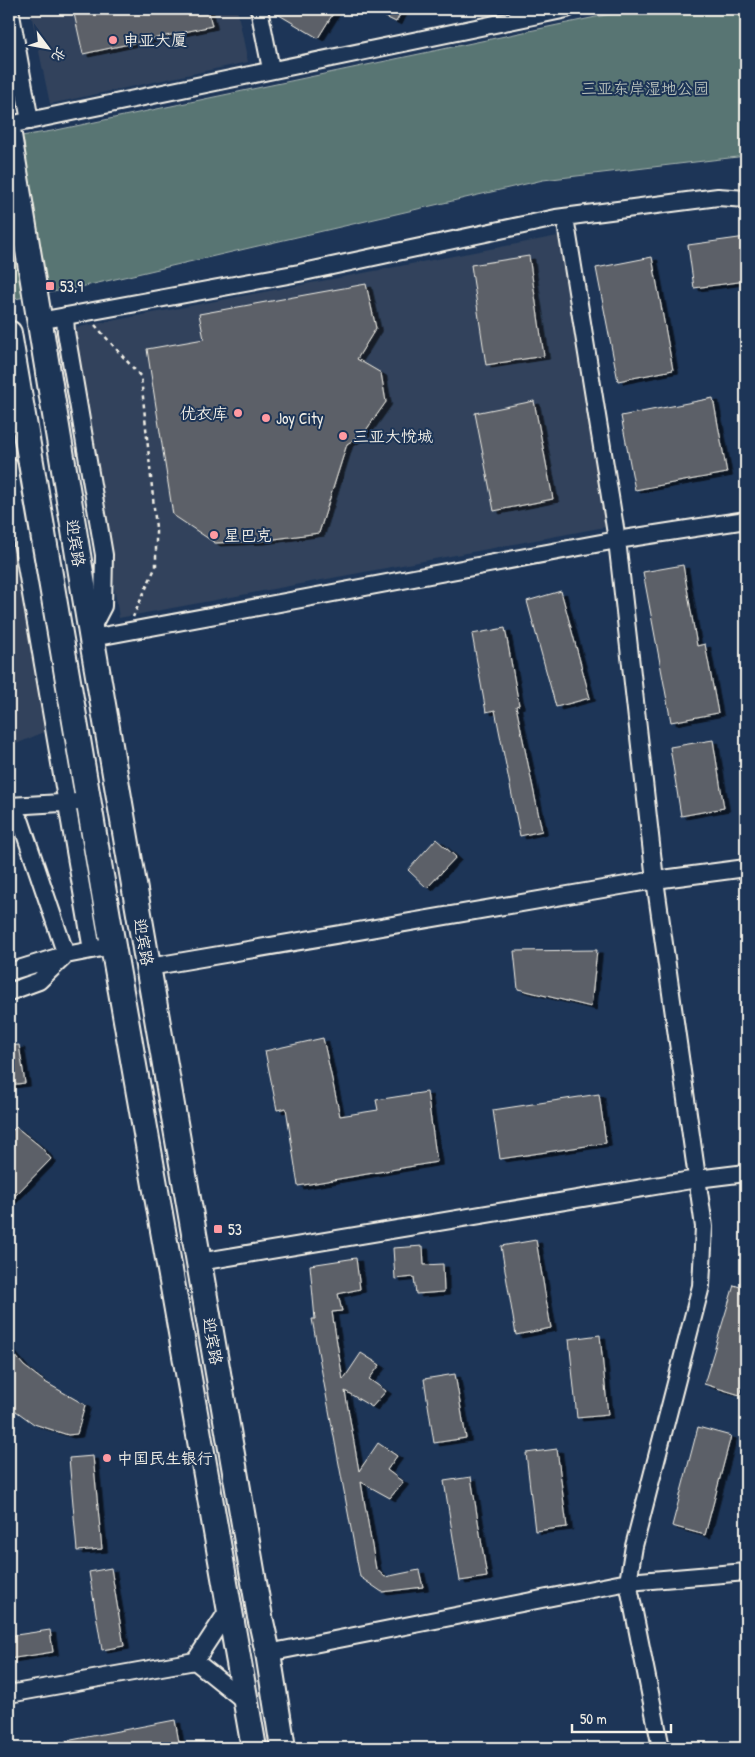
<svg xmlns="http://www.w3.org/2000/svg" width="755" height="1757" viewBox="0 0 755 1757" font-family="'Patrick Hand','LXGW WenKai TC',sans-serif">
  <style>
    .built { fill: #30425c }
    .green { fill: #587573; stroke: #a6b3ae }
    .building { fill: #5c6067; stroke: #f4f1e8; filter: url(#shadow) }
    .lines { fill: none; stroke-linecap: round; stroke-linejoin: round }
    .minor-casing { stroke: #f4f1e8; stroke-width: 20 }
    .highway-casing { stroke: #f4f1e8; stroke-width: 28 }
    .path { stroke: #f4f1e8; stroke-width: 2.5; stroke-dasharray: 4 4; stroke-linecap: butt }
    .minor { stroke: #1d3557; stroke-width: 16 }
    .highway { stroke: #1d3557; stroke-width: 24 }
    .poi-dot { fill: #ff9aa2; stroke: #1d3557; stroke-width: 2 }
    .labels { text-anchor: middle; stroke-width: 4; stroke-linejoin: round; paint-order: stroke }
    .poi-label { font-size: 16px; fill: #f4f1e8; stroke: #1d3557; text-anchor: start }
    .park-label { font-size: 16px; fill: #b6bfb9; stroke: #1d3557 }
    .street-label { font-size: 16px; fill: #f4f1e8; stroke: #1d3557 }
  </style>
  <defs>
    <filter id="shadow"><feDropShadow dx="5.5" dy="3" stdDeviation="0" flood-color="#0009"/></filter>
  </defs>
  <rect width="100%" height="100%" fill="#1d3557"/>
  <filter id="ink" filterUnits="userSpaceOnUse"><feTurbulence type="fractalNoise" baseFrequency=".02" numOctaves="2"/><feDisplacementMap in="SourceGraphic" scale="10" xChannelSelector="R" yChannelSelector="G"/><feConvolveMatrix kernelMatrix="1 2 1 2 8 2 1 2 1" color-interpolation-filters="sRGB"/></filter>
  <g filter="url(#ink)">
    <path class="built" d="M30,9H237L248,62L50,104Z
      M558,236L605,527L119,618L74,328Z
      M9,511L44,732L9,747Z"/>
    <path class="green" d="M634,9H746V156L543,180L85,286L9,300V138L52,131Z"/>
    <path class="building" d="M73,9H208L212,26L83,54Z
      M269,9H336L318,38Z
      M369,9H403L396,22Z
      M746,237V281L694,288L688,245Z
      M529,256L544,356L486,365L471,265Z
      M652,257L673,370L618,381L596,268Z
      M366,284L376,328L357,359L381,373L386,402L364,433L347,444L319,533L260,541L215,543L173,515L147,349L204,339L199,314Z
      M713,398L727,473L635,490L621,416Z
      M534,401L553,499L494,511L475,413Z
      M683,565L697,646L705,644L718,713L671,722L643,572Z
      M561,591L590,698L556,707L527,601Z
      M505,628L519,705L516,706L542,831L520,836L495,710L486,712L472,634Z
      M713,740L724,808L681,816L670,747Z
      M436,839L456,857L427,888L408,870Z
      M597,950L591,1007L518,989L514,951Z
      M323,1038L340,1116L378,1110L376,1100L427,1092L437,1162L298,1186L286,1108L277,1110L265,1051Z
      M19,1045L25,1083L9,1085V1046Z
      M599,1094L606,1143L500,1159L493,1110Z
      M16,1127L41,1147L51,1159L9,1202V1134Z
      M536,1240L551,1328L516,1335L501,1246Z
      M423,1246L424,1265L443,1264L444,1292L416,1294L414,1277L395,1279L393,1248Z
      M356,1258L360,1289L338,1294L342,1311L332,1312L343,1380L361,1353L380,1365L369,1379L386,1391L372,1407L345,1391L359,1471L378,1443L397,1456L387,1470L403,1482L390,1498L361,1482L376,1569L385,1577L419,1570L423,1587L382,1592L360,1577L312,1319H315L310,1265Z
      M734,1285L746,1289V1375L740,1395L704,1384Z
      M600,1335L608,1415L577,1418L569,1339Z
      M9,1348L24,1366L45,1382L85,1405L77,1434L68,1435L34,1424L9,1406Z
      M455,1374L466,1438L434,1443L424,1379Z
      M698,1427L731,1436L705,1535L672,1526Z
      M557,1449L567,1527L535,1531L526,1453Z
      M93,1456L102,1549L77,1551L69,1458Z
      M471,1477L487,1577L460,1581L444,1481Z
      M111,1568L124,1646L102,1650L89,1572Z
      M50,1630L53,1652L9,1659V1636Z
      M175,1720L180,1748H57L56,1743Z"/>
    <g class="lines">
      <g class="minor-casing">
        <path id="minor" d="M10,9L30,121
          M259,9L271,69
          M9,125L567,9
          M565,217L617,540L655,880L704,1227L701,1286L634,1546L628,1582L661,1748
          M65,316L66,332L104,555L103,606L91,629
          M39,321L299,273L556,218L718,197L746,199
          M9,466L92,950
          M92,638L617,540L746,520
          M9,805L21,822L66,955L102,948
          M10,806L78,802
          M149,967L655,880L746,868
          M9,972L64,955
          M9,992L39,981L66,955
          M199,1262L697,1179L746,1173
          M268,1653L628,1582L746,1572
          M195,1661L229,1609
          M9,1694L195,1661L246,1702"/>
      </g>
      <g class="highway-casing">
        <path id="highway" d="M9,135L94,652L260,1617L268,1653L283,1748
          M9,333L113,946L254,1748"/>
      </g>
      <path class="path" d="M95,325L141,377L156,528V566L133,617"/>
      <use href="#minor" class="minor"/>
      <use href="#highway" class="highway"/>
    </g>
  </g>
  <g class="poi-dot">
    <circle cx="113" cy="40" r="5"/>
    <rect x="45" y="281" width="10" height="10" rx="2.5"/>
    <circle cx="238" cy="413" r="5"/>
    <circle cx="266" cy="418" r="5"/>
    <circle cx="343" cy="436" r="5"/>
    <circle cx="214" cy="535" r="5"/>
    <rect x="213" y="1224" width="10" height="10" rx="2.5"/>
    <circle cx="107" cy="1458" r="5"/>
  </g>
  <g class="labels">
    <g class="poi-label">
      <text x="123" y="46">申亚大厦</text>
      <text x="60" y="292">53,9</text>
      <text x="228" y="419" text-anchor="end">优衣库</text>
      <text x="276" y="424">Joy City</text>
      <text x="353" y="442">三亚大悦城</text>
      <text x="224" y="541">星巴克</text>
      <text x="228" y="1235">53</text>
      <text x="117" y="1464">中国民生银行</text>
    </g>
    <g class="park-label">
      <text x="645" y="94">三亚东岸湿地公园</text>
    </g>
    <g class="street-label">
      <text transform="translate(76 543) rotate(81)" y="6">迎宾路</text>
      <text transform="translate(144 942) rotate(80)" y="6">迎宾路</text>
      <text transform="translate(213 1341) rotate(80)" y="6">迎宾路</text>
    </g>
  </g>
  <rect width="755" height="1757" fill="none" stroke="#1d3557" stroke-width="30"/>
  <rect x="15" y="15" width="725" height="1727" fill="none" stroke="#f4f1e8" stroke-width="2" filter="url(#ink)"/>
  <g transform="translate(48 48) rotate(122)" stroke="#1d3557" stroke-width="4" paint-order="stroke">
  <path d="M0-4L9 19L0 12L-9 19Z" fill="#f4f1e8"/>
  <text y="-8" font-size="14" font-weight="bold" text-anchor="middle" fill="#f4f1e8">北</text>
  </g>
  <path d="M572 1724v8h99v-8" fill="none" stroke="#f4f1e8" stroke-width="2.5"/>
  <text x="580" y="1724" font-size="15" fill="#f4f1e8" stroke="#1d3557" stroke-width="4" paint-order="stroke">50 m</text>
</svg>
